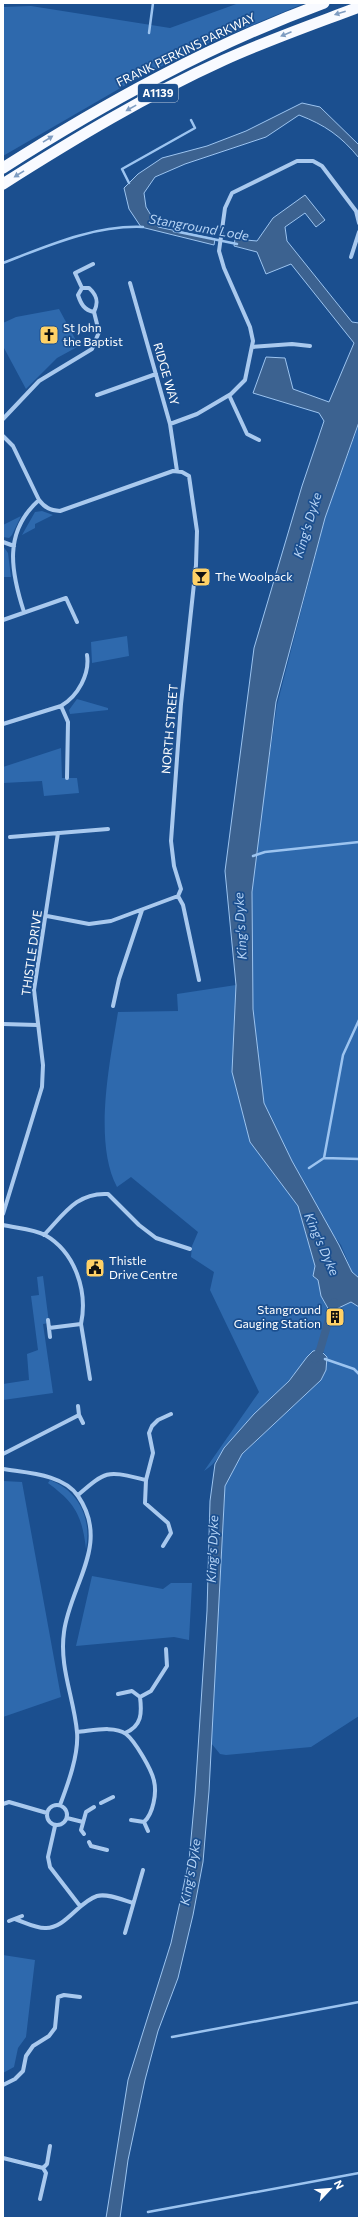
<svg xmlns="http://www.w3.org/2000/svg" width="362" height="2221" viewBox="0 0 362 2221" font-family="Commissioner,sans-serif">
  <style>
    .green { fill: #2e69ad }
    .water { fill: #3c6290; stroke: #9cc4f0 }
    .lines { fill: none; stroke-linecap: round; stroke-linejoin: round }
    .stream { stroke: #9cc4f0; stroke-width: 2.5 }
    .canal { stroke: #3c6290; stroke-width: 8 }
    .minor { stroke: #a9c9ee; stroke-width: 4 }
    .trunk { stroke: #f8faff; stroke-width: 11 }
    .oneway { fill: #7e9cc1 }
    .labels { text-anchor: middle; stroke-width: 3.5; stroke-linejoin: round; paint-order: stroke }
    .shield { fill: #1b4f8f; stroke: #bbcadd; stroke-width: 1 }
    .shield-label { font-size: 11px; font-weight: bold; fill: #fff }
    .street-label { font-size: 12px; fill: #fff; stroke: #1b4f8f }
    .poi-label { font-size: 12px; fill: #fff; stroke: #1b4f8f; text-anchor: start }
    .water-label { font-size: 13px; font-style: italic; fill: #b5d3f5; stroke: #1b4f8f }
  </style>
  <rect width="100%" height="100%" fill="#1b4f8f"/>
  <path class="green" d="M239,3H305L207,44L136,79L3,156V7L31,6L170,28Z
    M59,309L79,346L57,358L26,389L4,348L3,323L16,317Z
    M359,424V1278L352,1272L341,1245L331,1232L292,1161L264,1103L253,1009L252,894L258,836L277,705L325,518Z
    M42,511L53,515L35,524V528L22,535L35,512Z
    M21,516L12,535L9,538L3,537V525Z
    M3,546L8,553L11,577H3Z
    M127,636L129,656L92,663L91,642Z
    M77,699L108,708V710L70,714L69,710Z
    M61,748L62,778H77L79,793L44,796L42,781L3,783V767Z
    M236,985L232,1072L250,1142L298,1206L315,1266L313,1276L318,1280L321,1296L329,1312L351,1302L359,1307V1716L311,1747L226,1755L220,1754L211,1743L225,1486L242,1454L321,1380C326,1370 329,1361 323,1351L315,1350C305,1359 298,1370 289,1380C271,1401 250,1419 232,1440C221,1452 217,1463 204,1471L259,1392L210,1290L214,1272L191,1257L192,1246L198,1232L131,1177L117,1187C93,1142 110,1061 118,1012L178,1011L177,994Z
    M43,1276L49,1323L43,1324L53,1393L3,1400V1384L29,1380L27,1354L38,1350L31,1296L39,1295L37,1277Z
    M50,1480C79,1491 92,1519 86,1549C82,1515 75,1503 48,1483Z
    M3,1481L22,1482L61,1697L3,1717Z
    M92,1576L163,1589L171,1583H192L189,1640L174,1637L76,1646Z
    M3,1955L35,1960L26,2037L18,2048L14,2067L3,2073Z"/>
  <path class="water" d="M302,103L320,107L359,145V158C341,136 325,125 299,115L266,137L185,164L155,177L144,193L146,207L158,227L215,239L214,245L141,227L129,209L124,188L138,174L162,158L207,146L246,131Z
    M305,195L325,220L316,227L305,213L285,227L287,241L352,322L359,323V422L325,518L276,702L252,892L253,1009L264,1103L292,1161L339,1245L352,1272L359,1278V1307L351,1302L330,1312L321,1296L318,1280L313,1276L315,1266L298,1206L250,1142L232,1072L236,985L225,871L254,648L302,486L324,421L319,413L253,393L266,357L285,358L293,389L329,402L354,343L291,264L266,274L257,252L234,246L235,239L257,241L273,218Z
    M320,1350L327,1357L326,1370L321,1380L242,1454L225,1486L209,1791L203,1862L193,1915L178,1978L158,2031L145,2080L128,2160L120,2218H106L128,2080L171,1943L189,1861L195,1795L207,1611L210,1501L215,1464L224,1448L254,1414L289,1381L307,1357L313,1351Z"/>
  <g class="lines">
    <path class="stream" d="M149,33L153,3
      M129,183L122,169L195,128L191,120
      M174,231L237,244
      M3,263C47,246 94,225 143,227
      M253,856L265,852L359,842
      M324,1158L359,1159
      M309,1168L324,1158L343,1055L359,1020
      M325,1359L354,1369L359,1374
      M172,2037L359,2002
      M148,2212L359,2173"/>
    <path class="canal" d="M315,1359L320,1350L334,1302"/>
    <path class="minor" d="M351,257L359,232
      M130,283L170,424L177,471
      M82,288L75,273L93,264
      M252,347L292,344L310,346
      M97,395L156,374
      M229,395L247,434L259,440
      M3,419L39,381L92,349L99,332L94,312C99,302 97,295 89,288H82L78,295C81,304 84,310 94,312
      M170,424L197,414L231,394L245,380L253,341L250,327L224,268L219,251L225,208L232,193L297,161H313L322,166L356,211L359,223
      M3,436L13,446L39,500C45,508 50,510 60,511L173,471L182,472L189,476L197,531L196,565L181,704L171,841L174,866L181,889L178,896
      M3,542L14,546
      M24,612C11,572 3,532 39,500
      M3,620L66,598L77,622
      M61,706C78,696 90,674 87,655
      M3,724L61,706L68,722L67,778
      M10,837L108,829
      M178,896L183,905L199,980
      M47,916L89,924L111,921L178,896
      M113,1006L119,979L142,910
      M3,1024L37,1025
      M3,1214L42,1087L43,1065L34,990L58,833
      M3,1225C16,1228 34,1229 45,1235C75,1252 88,1291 81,1324
      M44,1235C64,1214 77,1192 108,1194L139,1225L156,1238L190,1249
      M48,1320L50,1337
      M49,1328L81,1324L90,1379
      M78,1406L79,1415L83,1423
      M3,1454L79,1415
      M3,1469C27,1473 63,1474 78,1496C111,1544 70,1585 64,1632C59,1667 74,1698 77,1732C79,1754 68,1784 60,1805
      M78,1495C108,1469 107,1471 146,1480
      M163,1546L171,1533L168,1523L145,1503L146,1480L153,1453L149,1433L152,1426L158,1420L171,1414
      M118,1694L132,1691L140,1697L151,1691L167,1666L166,1649
      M77,1732C91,1731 114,1725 126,1734C135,1741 152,1770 154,1781C157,1793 153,1814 144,1822
      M125,1733C142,1726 142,1713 140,1697
      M101,1803L113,1797
      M3,1804L9,1802L47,1813
      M47 1815a10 10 0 1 1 20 0a10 10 0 1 1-20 0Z
      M67,1818L83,1822
      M131,1820L144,1822L148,1831
      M55,1826L48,1857L50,1867L80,1906
      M84,1834L81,1830L86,1812L94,1807
      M89,1842L91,1846L107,1850
      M15,1919C24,1922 35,1928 45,1928C65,1929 78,1902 97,1896C107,1893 123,1900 133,1903
      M9,1921L22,1916
      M125,1933L143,1870
      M3,2085L15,2079L23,2071L26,2056L33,2046L49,2036L55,2028L58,1997L64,1995L80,1997
      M3,2158L43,2168L46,2173L40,2199
      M43,2168L47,2164L50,2146"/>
    <path class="trunk" d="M3,168C105,103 210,45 324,3
      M3,184C74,139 147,95 224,60C268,40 314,24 359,7"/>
  </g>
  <defs><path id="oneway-solid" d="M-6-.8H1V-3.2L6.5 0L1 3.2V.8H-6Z"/></defs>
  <g class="oneway">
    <use href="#oneway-solid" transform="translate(340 13) rotate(162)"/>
    <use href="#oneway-solid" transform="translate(286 34) rotate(157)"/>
    <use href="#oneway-solid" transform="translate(131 108) rotate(151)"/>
    <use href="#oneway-solid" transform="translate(48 139) rotate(-32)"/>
    <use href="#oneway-solid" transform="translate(19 174) rotate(148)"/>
  </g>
  <defs>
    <g id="church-square" transform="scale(1)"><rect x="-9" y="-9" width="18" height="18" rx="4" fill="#ffd166" stroke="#1b4f8f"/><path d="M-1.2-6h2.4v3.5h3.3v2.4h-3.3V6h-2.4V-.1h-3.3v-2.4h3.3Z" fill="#111"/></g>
    <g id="bar-square" transform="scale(1)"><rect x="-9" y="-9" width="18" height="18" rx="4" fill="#ffd166" stroke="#1b4f8f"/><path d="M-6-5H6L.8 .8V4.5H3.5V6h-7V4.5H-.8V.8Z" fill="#111"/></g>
    <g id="civic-square" transform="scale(1)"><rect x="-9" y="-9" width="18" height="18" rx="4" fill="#ffd166" stroke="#1b4f8f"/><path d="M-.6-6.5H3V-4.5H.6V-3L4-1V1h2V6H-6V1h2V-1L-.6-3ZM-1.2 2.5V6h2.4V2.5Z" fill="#111"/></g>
    <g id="building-square" transform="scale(1)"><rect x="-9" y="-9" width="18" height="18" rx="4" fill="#ffd166" stroke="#1b4f8f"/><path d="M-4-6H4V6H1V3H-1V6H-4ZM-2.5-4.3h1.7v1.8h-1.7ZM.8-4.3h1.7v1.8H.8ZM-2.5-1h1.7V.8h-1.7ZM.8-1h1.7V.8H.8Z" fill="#111"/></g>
  </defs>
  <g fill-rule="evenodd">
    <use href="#church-square" x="49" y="335"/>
    <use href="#bar-square" x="201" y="577"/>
    <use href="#civic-square" x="95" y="1268"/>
    <use href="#building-square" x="335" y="1317"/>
  </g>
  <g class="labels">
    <rect class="shield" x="138" y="84" width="40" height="18" rx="3"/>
    <g class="shield-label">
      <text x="158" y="97">A1139</text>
    </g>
    <g class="street-label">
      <text transform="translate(186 50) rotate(-26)" y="4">FRANK PERKINS PARKWAY</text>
      <text transform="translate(166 374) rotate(74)" y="4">RIDGE WAY</text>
      <text transform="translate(170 729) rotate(-85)" y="4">NORTH STREET</text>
      <text transform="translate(32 953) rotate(-82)" y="4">THISTLE DRIVE</text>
    </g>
    <g class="poi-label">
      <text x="63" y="332">St John<tspan x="63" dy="14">the Baptist</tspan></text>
      <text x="215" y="581">The Woolpack</text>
      <text x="109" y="1265">Thistle<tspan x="109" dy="14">Drive Centre</tspan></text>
      <text x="321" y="1314" text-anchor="end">Stanground<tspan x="321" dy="14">Gauging Station</tspan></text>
    </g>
    <g class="water-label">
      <text transform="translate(199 227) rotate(10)" y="5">Stanground Lode</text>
      <text transform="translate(307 525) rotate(-73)" y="5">King's Dyke</text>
      <text transform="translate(240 926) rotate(-93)" y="5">King's Dyke</text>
      <text transform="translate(322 1244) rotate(66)" y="5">King's Dyke</text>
      <text transform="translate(212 1549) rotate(-88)" y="5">King's Dyke</text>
      <text transform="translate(190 1872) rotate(-80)" y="5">King's Dyke</text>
    </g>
  </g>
  <rect width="362" height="2221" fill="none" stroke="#ffffff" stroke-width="8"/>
  <g transform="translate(330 2189) rotate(64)" stroke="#1b4f8f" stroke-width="3" paint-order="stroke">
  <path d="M0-3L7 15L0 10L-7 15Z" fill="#ffffff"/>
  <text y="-6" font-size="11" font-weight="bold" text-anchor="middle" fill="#ffffff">N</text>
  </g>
</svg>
